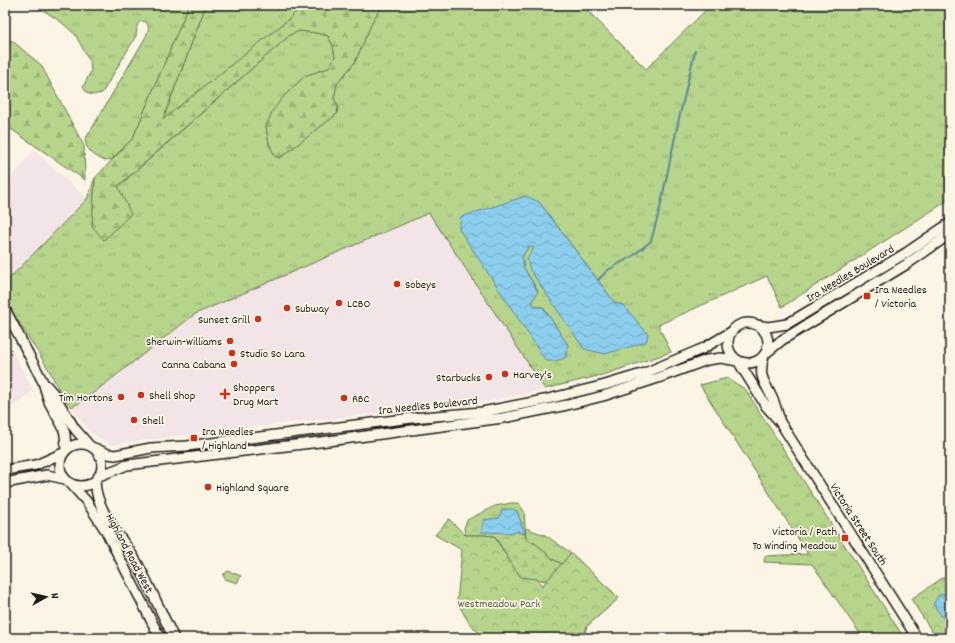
<svg xmlns="http://www.w3.org/2000/svg" width="955" height="643" viewBox="0 0 955 643" font-family="Dekko,sans-serif">
  <style>
    .built { fill: #f2e4e7 }
    .grass { fill: url(#grass-tufts); stroke: #697854; fill-rule: evenodd }
    .forest { fill: url(#forest-firs); stroke: #697854 }
    .wetland { fill: url(#wetland-marsh); stroke: #697854; fill-rule: evenodd }
    .park { fill: url(#park-crowns); stroke: #697854 }
    .water { fill: url(#water-waves); stroke: #5f8799 }
    .lines { fill: none; stroke-linecap: round; stroke-linejoin: round }
    .stream { stroke: #5f8799; stroke-width: 2 }
    .secondary-casing { stroke: #1c1c1c; stroke-width: 12 }
    .secondary { stroke: #fcf5e5; stroke-width: 9 }
    .poi-dot { fill: #c8321e; stroke: #fcf5e5; stroke-width: 1.5 }
    .labels { text-anchor: middle; stroke-width: 3.5; stroke-linejoin: round; paint-order: stroke }
    .street-label { font-size: 12px; fill: #1c1c1c; stroke: #fcf5e5 }
    .poi-label { font-size: 12px; fill: #1c1c1c; stroke: #fcf5e5; text-anchor: start }
    .park-label { font-size: 12px; fill: #525c43; stroke: #fcf5e5 }
  </style>
  <defs>
    <pattern id="grass-tufts" width="24" height="20" patternUnits="userSpaceOnUse"><rect width="24" height="20" fill="#b6d48c"/><path d="M3 7l-1-3M5 7V3M7 7l1-3M15 17l-1-3M17 17v-4M19 17l1-3" fill="none" stroke="#9cb578"/></pattern>
    <pattern id="forest-firs" width="22" height="20" patternUnits="userSpaceOnUse"><rect width="22" height="20" fill="#b6d48c"/><path d="M5 1l3.5 6h-7zM16 11l3.5 6h-7z" fill="#9cb578"/></pattern>
    <pattern id="wetland-marsh" width="20" height="14" patternUnits="userSpaceOnUse"><rect width="20" height="14" fill="#b6d48c"/><path d="M1 5h8M5 5V1M11 12h8M15 12V8" fill="none" stroke="#9cb578"/></pattern>
    <pattern id="park-crowns" width="20" height="18" patternUnits="userSpaceOnUse"><rect width="20" height="18" fill="#b6d48c"/><path d="M2 6a3 3 0 1 1 6 0M12 15a3 3 0 1 1 6 0" fill="none" stroke="#9cb578"/></pattern>
    <pattern id="water-waves" width="16" height="10" patternUnits="userSpaceOnUse"><rect width="16" height="10" fill="#8cceed"/><path d="M0 5q4-4 8 0t8 0" fill="none" stroke="#78b0cb"/></pattern>
  </defs>
  <rect width="100%" height="100%" fill="#fcf5e5"/>
  <filter id="ink" filterUnits="userSpaceOnUse"><feTurbulence type="fractalNoise" baseFrequency=".025" numOctaves="2"/><feDisplacementMap in="SourceGraphic" scale="8" xChannelSelector="R" yChannelSelector="G"/><feConvolveMatrix kernelMatrix="1 2 1 2 8 2 1 2 1" color-interpolation-filters="sRGB"/></filter>
  <g filter="url(#ink)">
    <path class="built" d="M34,150L87,199L5,283V186Z
      M430,213L545,389L494,400L199,433L111,445L91,433L73,409L195,314Z
      M5,336L33,390L5,413Z"/>
    <path class="grass" d="M38,5H189L133,138L112,159L105,161C96,157 86,151 85,140L144,40C147,34 152,25 144,21C134,22 138,29 136,36L102,93L93,95L87,93L83,87L91,71L90,62L75,34L61,22L37,6Z
      M206,5H303L288,20L163,120Z
      M383,5H582L646,69L711,5H950V199L782,307L767,276L658,325L671,352L606,374L545,389L429,213L195,314L83,401L72,407L63,398L49,370L5,300V283L87,199L95,178L92,226L118,187L290,35L299,31L316,33L328,36L333,46L335,57L328,68L305,76L284,96L266,126L269,144L275,156L280,158L337,114L338,107L334,98L337,84L355,62L374,18ZM539,202L615,303L623,305L584,349L534,247L529,246L522,257L524,268L538,291L532,301L535,307H543L568,345L565,358L461,217Z
      M727,378L745,389L904,638H863L812,564L764,562L765,556L808,554L700,385Z
      M525,528L545,535L571,553L619,598L587,626L585,632L588,638H571L569,567L554,560L536,544L526,539Z"/>
    <path class="forest" d="M189,5H206L163,119L288,20L303,5H383L374,18L355,62L337,84L334,98L338,107L337,114L280,158L275,156L269,144L266,126L273,110L284,96L305,76L328,68L335,57L333,46L328,36L316,33L299,31L290,35L118,186L131,214L104,240L92,226L95,178L133,138Z
      M11,40L41,65L84,146L85,180L5,125V51Z"/>
    <path class="wetland" d="M511,503H518L524,511L526,539L536,544L554,560L569,567L546,581L521,577L514,568L495,536L482,535H465L464,528L467,520L495,506ZM517,511L524,534L484,520L500,518Z"/>
    <path class="park" d="M449,519L465,535H482L494,536L514,568L521,577L537,579L542,586L571,553L619,598L587,626L585,632L588,638H484L469,623L457,602L462,550L435,535Z
      M228,571L241,576L237,583L225,579L223,575Z
      M950,573V638H936L911,599Z"/>
    <path class="water" d="M526,196L539,202L615,303L623,305L648,334L646,342L605,354L584,349L530,270L527,259L534,248L529,246L522,257L524,268L538,292L532,301L535,307H543L568,345L565,358L555,361H546L459,229L461,217Z
      M512,509L517,511L525,534L517,531L514,533L481,532L484,520L499,518L502,510Z
      M946,594L950,601V623L945,621L933,604L939,595Z"/>
    <g class="lines">
      <path class="stream" d="M598,280L608,270L634,255L651,241L660,208L678,123L695,51"/>
      <g class="secondary-casing">
        <path id="secondary" d="M5,309L43,382L49,402L63,427L65,434L66,449
          M728 343a20 20 0 1 1 40 0a20 20 0 1 1-40 0Z
          M757,325L768,327L787,324L906,253L950,223
          M766,353L782,340L907,264L950,234
          M764,356C757,379 766,382 774,402C776,407 777,412 779,417
          M738,361L766,406L780,422L917,638
          M46,385L53,393L75,429L88,444
          M60 465a21 21 0 1 1 42 0a21 21 0 1 1-42 0Z
          M94,448L108,454L115,455L151,448L187,446L412,418L482,412L544,400L605,385L645,373L704,348L731,332
          M5,470L36,465L63,453
          M99,476L127,465L328,441L503,418L567,405L603,396L658,378L707,360L721,358L738,361
          M95,481C96,511 121,536 136,561C150,586 161,613 174,638
          M5,483L47,475L65,479
          M71,484L87,502L106,531L160,638"/>
      </g>
      <use href="#secondary" class="secondary"/>
    </g>
  </g>
  <g class="poi-dot">
    <circle cx="397" cy="284" r="4"/>
    <rect x="863" y="292" width="8" height="8" rx="2"/>
    <circle cx="339" cy="303" r="4"/>
    <circle cx="287" cy="308" r="4"/>
    <circle cx="258" cy="319" r="4"/>
    <circle cx="230" cy="341" r="4"/>
    <circle cx="232" cy="353" r="4"/>
    <circle cx="234" cy="364" r="4"/>
    <circle cx="505" cy="374" r="4"/>
    <circle cx="489" cy="377" r="4"/>
    <path d="M223 388h4v4h4v4h-4v4h-4v-4h-4v-4h4z"/>
    <circle cx="141" cy="395" r="4"/>
    <circle cx="121" cy="397" r="4"/>
    <circle cx="344" cy="398" r="4"/>
    <circle cx="134" cy="420" r="4"/>
    <rect x="190" y="434" width="8" height="8" rx="2"/>
    <circle cx="208" cy="487" r="4"/>
    <rect x="841" y="534" width="8" height="8" rx="2"/>
  </g>
  <g class="labels">
    <g class="street-label">
      <text transform="translate(850 273) rotate(-31)" y="4">Ira Needles Boulevard</text>
      <text transform="translate(428 405) rotate(-6)" y="4">Ira Needles Boulevard</text>
      <text transform="translate(859 524) rotate(57)" y="4">Victoria Street South</text>
      <text transform="translate(130 553) rotate(62)" y="4">Highland Road West</text>
    </g>
    <g class="poi-label">
      <text x="405" y="288">Sobeys</text>
      <text x="875" y="293">Ira Needles<tspan x="875" dy="14">/ Victoria</tspan></text>
      <text x="347" y="307">LCBO</text>
      <text x="295" y="312">Subway</text>
      <text x="250" y="323" text-anchor="end">Sunset Grill</text>
      <text x="222" y="345" text-anchor="end">Sherwin-Williams</text>
      <text x="240" y="357">Studio So Lara</text>
      <text x="226" y="368" text-anchor="end">Canna Cabana</text>
      <text x="513" y="378">Harvey's</text>
      <text x="481" y="381" text-anchor="end">Starbucks</text>
      <text x="233" y="391">Shoppers<tspan x="233" dy="14">Drug Mart</tspan></text>
      <text x="149" y="399">Shell Shop</text>
      <text x="113" y="401" text-anchor="end">Tim Hortons</text>
      <text x="352" y="402">RBC</text>
      <text x="142" y="424">Shell</text>
      <text x="202" y="435">Ira Needles<tspan x="202" dy="14">/ Highland</tspan></text>
      <text x="216" y="491">Highland Square</text>
      <text x="837" y="535" text-anchor="end">Victoria / Path<tspan x="837" dy="14">To Winding Meadow</tspan></text>
    </g>
    <g class="park-label">
      <text x="499" y="607">Westmeadow Park</text>
    </g>
  </g>
  <rect width="955" height="643" fill="none" stroke="#fcf5e5" stroke-width="20"/>
  <rect x="10" y="10" width="935" height="623" fill="none" stroke="#1c1c1c" stroke-width="1.5" filter="url(#ink)"/>
  <g transform="translate(46 597) rotate(82)" stroke="#fcf5e5" stroke-width="3" paint-order="stroke">
  <path d="M0-3L7 15L0 10L-7 15Z" fill="#1c1c1c"/>
  <text y="-6" font-size="11" font-weight="bold" text-anchor="middle" fill="#1c1c1c">N</text>
  </g>
</svg>
